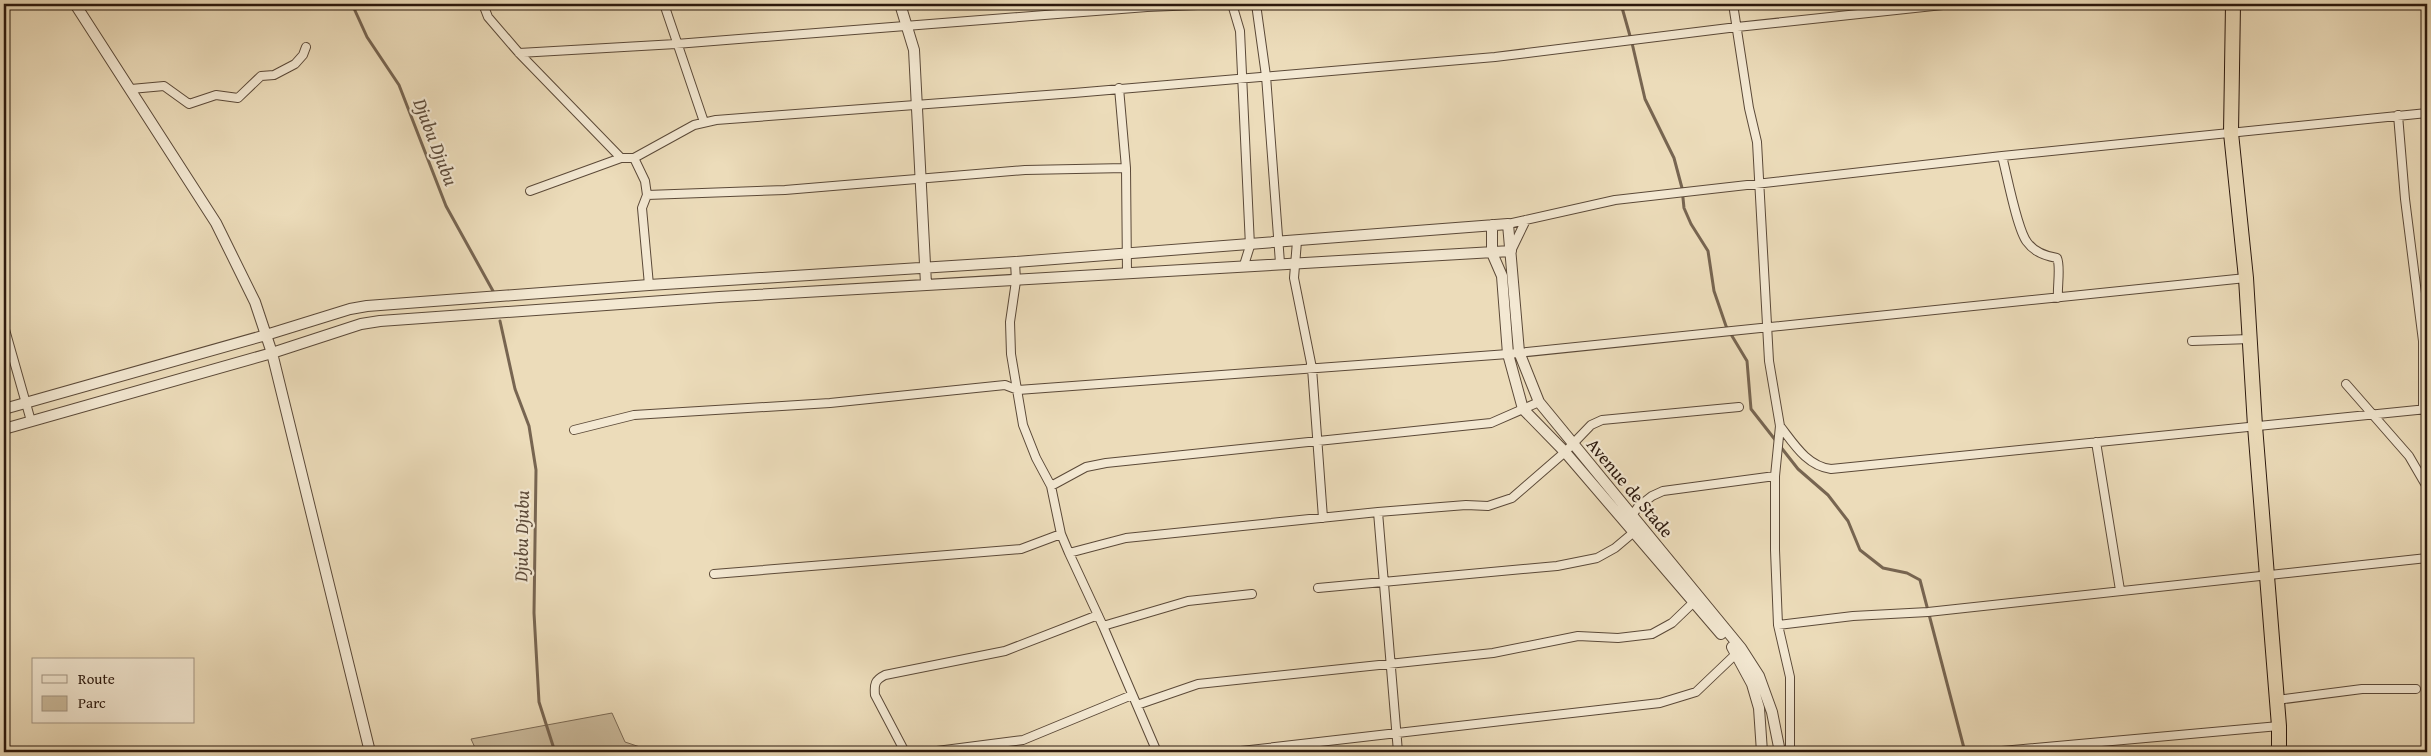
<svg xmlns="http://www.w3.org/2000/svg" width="2431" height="756" viewBox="0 0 2431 756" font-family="'Gentium Book Plus',serif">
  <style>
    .green { fill: #cbbb9d; stroke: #7b6a55 }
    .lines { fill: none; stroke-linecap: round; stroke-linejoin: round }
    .stream { stroke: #776551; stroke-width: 3 }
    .minor-casing { stroke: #5b4938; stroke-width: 10 }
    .tertiary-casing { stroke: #5b4938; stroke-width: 12 }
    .trunk-casing { stroke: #2b180d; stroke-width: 16 }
    .minor { stroke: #f3e8d2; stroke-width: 8 }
    .tertiary { stroke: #f3e8d2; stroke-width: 10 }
    .trunk { stroke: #ecdcba; stroke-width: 14 }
    .labels { text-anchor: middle; stroke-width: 4.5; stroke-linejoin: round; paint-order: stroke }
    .street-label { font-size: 18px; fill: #2b180d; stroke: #f3e8d2 }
    .water-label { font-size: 19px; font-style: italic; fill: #5e4c3b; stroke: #f3e8d2 }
  </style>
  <rect width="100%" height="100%" fill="#ecdcba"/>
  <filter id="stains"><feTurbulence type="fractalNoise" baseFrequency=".004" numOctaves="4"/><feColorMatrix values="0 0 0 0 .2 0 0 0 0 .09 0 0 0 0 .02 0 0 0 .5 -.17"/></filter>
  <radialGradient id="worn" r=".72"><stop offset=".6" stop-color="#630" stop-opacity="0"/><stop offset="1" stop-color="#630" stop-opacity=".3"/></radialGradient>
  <path class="green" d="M612,713L625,742L655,752H477L471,739Z"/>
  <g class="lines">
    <path class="stream" d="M352,4L367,37L399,85L446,206L493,291
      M1621,4L1632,43L1645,99L1674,158L1682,188L1684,208L1691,224L1708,251L1714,291L1726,326L1747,361L1751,409L1798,469L1828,495L1848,521L1860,550L1883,568L1907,573L1920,580L1965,752
      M500,321L515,389L529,426L536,470L534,613L539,702L555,752"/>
    <g class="minor-casing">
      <path id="minor" d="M483,4L488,17L519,53L621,158H634L645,181L647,195L642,208L649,285
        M664,4L704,122
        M1232,4L1240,31L1250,246L1244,265
        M1256,4L1266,76L1280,263
        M1733,4L1749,108L1757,142L1769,361L1780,426L1775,476V550L1778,625L1790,677V747L1785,752
        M519,53L676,44L1147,7L1223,4
        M1119,88L1126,168L1127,273
        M131,89L164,86L189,104L216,95L238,98L261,76L274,75L295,64L303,55L306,47
        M2398,115L2405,199L2423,341V410
        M2002,156C2007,175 2017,229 2027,242C2034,252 2045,256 2057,258C2061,266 2057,287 2058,298
        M634,158L694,125L716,120L1074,93L1495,57L1737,27L1952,4
        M530,191L621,158
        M647,195L785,190L1025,170L1126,168
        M1508,224L1615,200L2002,156L2427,113
        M1297,241L1294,278L1312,368L1323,518
        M1511,251L1526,220
        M1015,262L1016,281L1010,322L1011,354L1023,425L1036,458L1051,486L1061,534L1069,553L1103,626L1157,752
        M4,326L31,421
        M2192,341L2250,339
        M2346,384L2409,456L2427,487
        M1780,426C1794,444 1807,466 1831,469L2427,409
        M574,430L634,415L830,403L1005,385L1018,390L1508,354L2246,278
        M2096,442L2120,590
        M1051,486L1086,467L1106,463L1491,423L1539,402
        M1378,512L1398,752
        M1069,553L1126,538L1378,512L1466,505L1488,506L1512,498L1565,452L1591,425L1602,420L1739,407
        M714,574L1021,549L1061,534
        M1318,588L1557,566L1597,558L1615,548L1634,532L1633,514L1638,507L1652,496L1663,491L1775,476
        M1778,625L1853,616L1928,612L2427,558
        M1103,626L1188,601L1252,594
        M2277,700L2362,689H2416
        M1137,705L1198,684L1493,653L1578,636L1618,638L1652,634L1672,623L1697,599
        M905,752L875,695C874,684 875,680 885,675L1005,651L1098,615
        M929,752L1023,740L1132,695
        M1232,752L1660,703L1696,692L1739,651
        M1991,752L2279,726"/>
    </g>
    <g class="tertiary-casing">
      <path id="tertiary" d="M75,4L216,223L255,302L272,353L370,752
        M900,4L914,50L926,284
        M1492,225V253L1502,276L1508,354L1523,409L1565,452L1721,634
        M4,409L266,335L350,309L367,306L649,285L1015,262L1508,224L1519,352L1539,402L1741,648L1759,676L1772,712L1780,752
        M4,429L272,353L361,324L380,321L719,297L1511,251
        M1732,647L1752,684L1759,708L1762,752"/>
    </g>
    <g class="trunk-casing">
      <path id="trunk" d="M2233,4L2231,133L2246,278L2255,426L2279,726V752"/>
    </g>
    <use href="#minor" class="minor"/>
    <use href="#tertiary" class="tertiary"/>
    <use href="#trunk" class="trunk"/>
  </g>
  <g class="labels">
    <g class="street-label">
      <text transform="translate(1630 488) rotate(50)" y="6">Avenue de Stade</text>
    </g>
    <g class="water-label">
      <text transform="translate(436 142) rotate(69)" y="7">Djubu Djubu</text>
      <text transform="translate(521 536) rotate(-89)" y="7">Djubu Djubu</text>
    </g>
  </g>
  <rect width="2431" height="756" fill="none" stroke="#ecdcba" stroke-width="20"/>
  <rect x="5" y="5" width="2421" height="746" fill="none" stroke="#2b180d" stroke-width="2.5"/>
  <rect x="10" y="10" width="2411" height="736" fill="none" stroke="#2b180d"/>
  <rect x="32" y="658" width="162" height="65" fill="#f3e8d2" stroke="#a39583"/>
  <rect x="42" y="675" width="25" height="8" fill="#f3e8d2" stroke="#a39583"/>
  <text x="78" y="684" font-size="15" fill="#2b180d">Route</text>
  <rect x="42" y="696" width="25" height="15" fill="#cbbb9d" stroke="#a39583"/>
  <text x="78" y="708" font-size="15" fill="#2b180d">Parc</text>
  <rect width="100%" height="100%" filter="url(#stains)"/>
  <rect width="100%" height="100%" fill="url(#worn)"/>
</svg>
